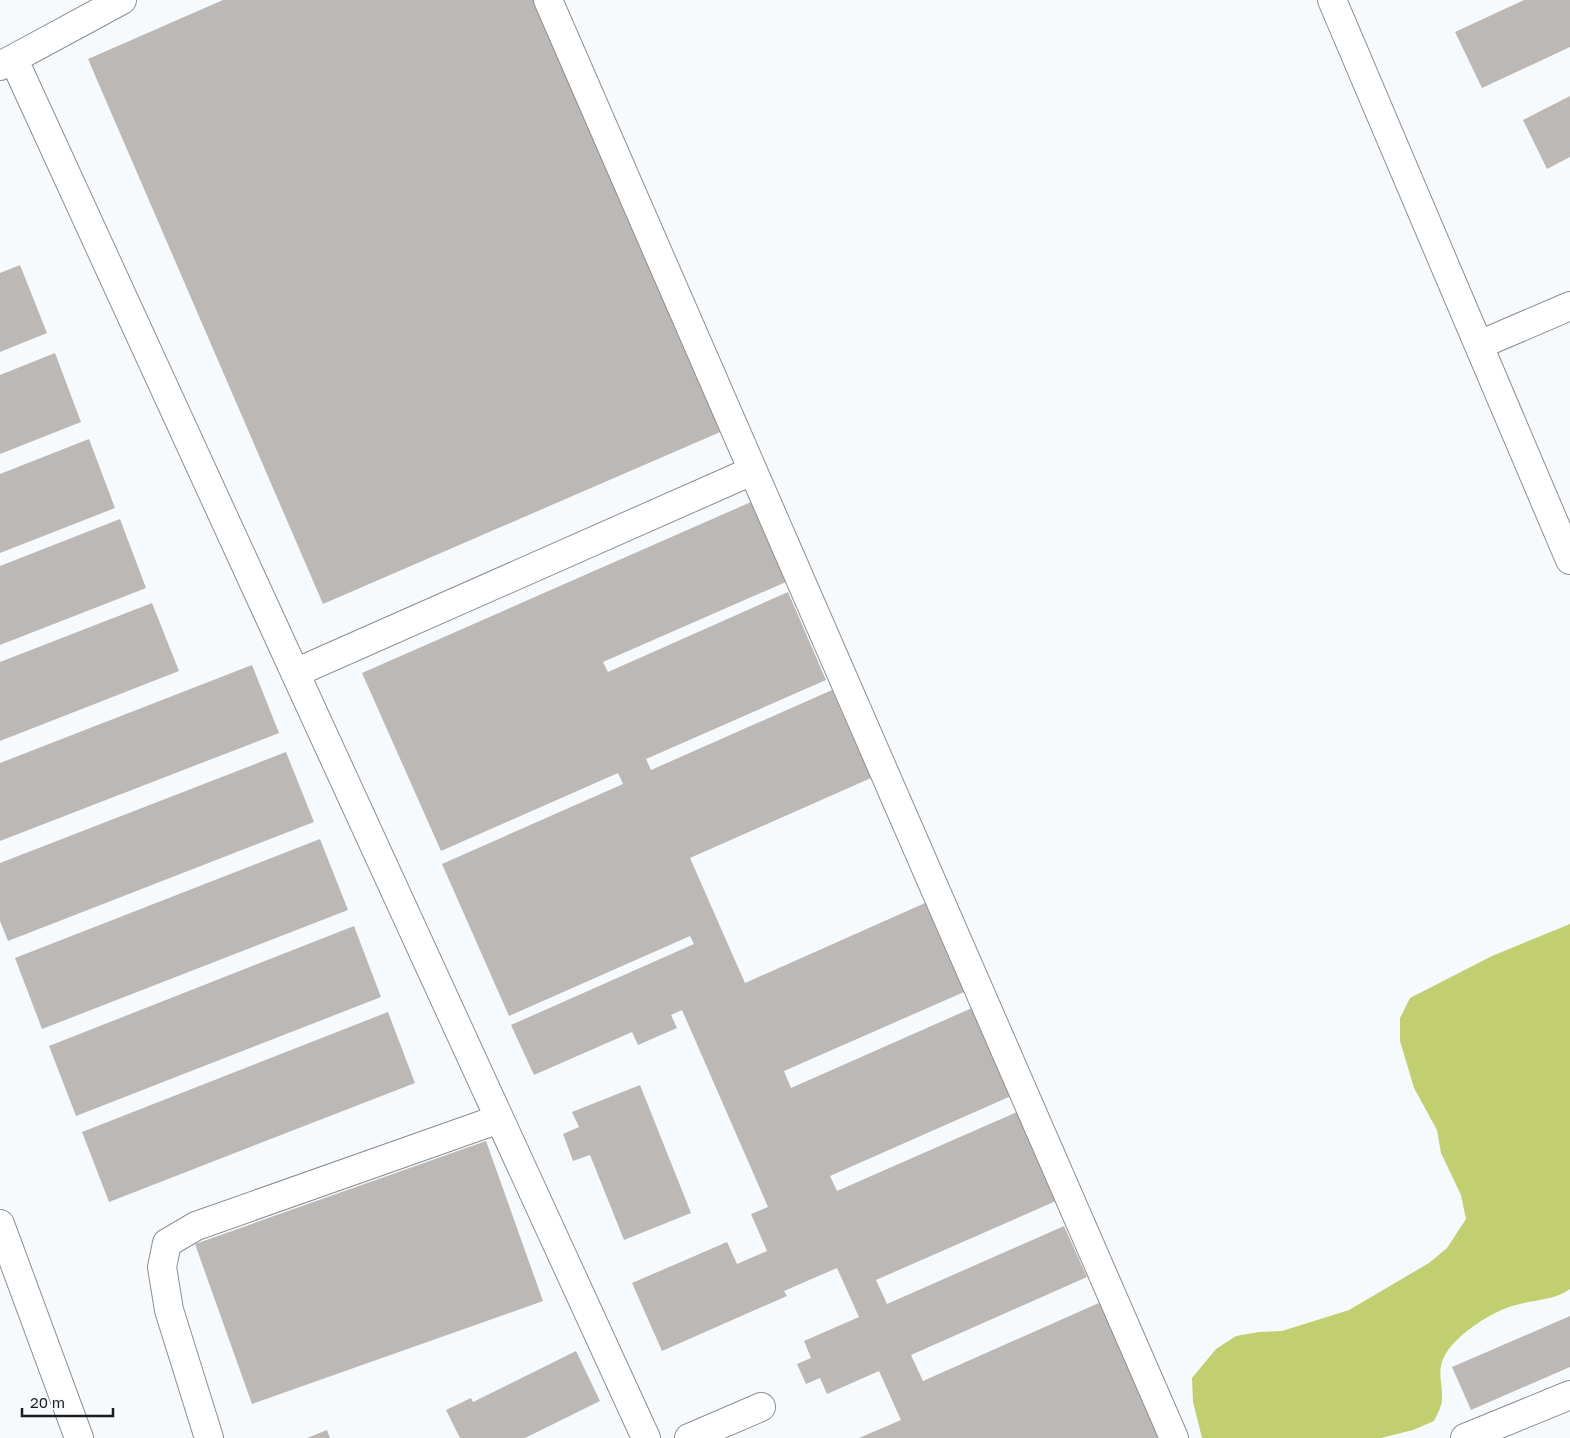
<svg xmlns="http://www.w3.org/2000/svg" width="1570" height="1438" viewBox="0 0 1570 1438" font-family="'Golos Text',sans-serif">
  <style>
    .green { fill: #c1cf71 }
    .building { fill: #bcb8b6 }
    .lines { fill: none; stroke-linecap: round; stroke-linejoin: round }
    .minor-casing { stroke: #8c8e91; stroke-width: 30 }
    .minor { stroke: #fff; stroke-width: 28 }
  </style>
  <rect width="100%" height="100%" fill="#f7fafd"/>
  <path class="green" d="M1570,924V1289C1553,1301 1535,1299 1516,1305C1492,1311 1457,1334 1445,1355C1436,1371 1443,1383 1442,1399C1442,1406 1437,1415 1434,1421L1413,1430L1381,1438H1202L1193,1402L1192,1378L1216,1349L1236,1336L1259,1332L1282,1331L1349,1310L1429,1263L1447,1248L1466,1219L1461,1195L1441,1153L1437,1130L1414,1088L1400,1041V1018L1410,998L1492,956Z"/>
  <path class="building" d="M223,0H539L725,430L323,604L88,59Z
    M1524,0H1570V47L1482,88L1455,32Z
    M1570,96V157L1547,169L1523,120Z
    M20,265L47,333L0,352V273Z
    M55,353L81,422L0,454V375Z
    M89,439L115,508L0,553V474Z
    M751,502L786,582L603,662L608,672L788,592L826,680L646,759L651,770L832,690L871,778L690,858L745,983L925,903L964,992L784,1071L791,1088L972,1008L1011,1096L830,1176L837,1191L1017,1112L1056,1201L876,1280L887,1304L1064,1226L1087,1277L911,1355L923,1381L1101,1302L1161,1438H859L901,1420L879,1371L827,1394L820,1378L806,1384L797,1364L811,1358L804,1341L859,1317L837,1268L784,1291L787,1296L662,1351L632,1283L727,1242L737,1264L767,1251L751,1214L768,1207L682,1010L671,1015L677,1028L638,1045L632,1032L534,1075L511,1025L694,944L690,936L509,1016L442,864L623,784L618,773L441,851L362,673Z
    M120,519L146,588L0,645V566Z
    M152,603L179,671L0,741V662Z
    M252,665L279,733L0,841V763Z
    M286,752L314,822L8,941L0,921V863Z
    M320,839L348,910L42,1029L15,958Z
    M354,926L381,997L76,1116L49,1046Z
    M388,1012L415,1083L109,1202L82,1132Z
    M640,1085L691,1213L624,1240L590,1155L573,1161L563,1134L579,1127L572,1112Z
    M486,1141L543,1301L252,1404L195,1244Z
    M1570,1316V1367L1471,1410L1452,1367Z
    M576,1351L600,1401L525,1438H460L446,1410L471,1398L473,1402Z
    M327,1430L330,1438H307Z"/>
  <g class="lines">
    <g class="minor-casing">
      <path id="minor" d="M548,0L1174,1438
        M1332,0L1570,560
        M14,60L646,1438
        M0,66L122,0
        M1479,345L1570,306
        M295,673L752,471
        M0,1224L79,1438
        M209,1438L169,1310L162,1267L167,1243L196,1226L499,1119
        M689,1438L761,1407
        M1465,1438L1570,1395"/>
    </g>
    <use href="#minor" class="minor"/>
  </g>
  <path d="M22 1408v8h91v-8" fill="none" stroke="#1a1c1d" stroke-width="2.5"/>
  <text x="30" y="1408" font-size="15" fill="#1a1c1d" stroke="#f7fafd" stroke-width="4" paint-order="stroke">20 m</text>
</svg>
